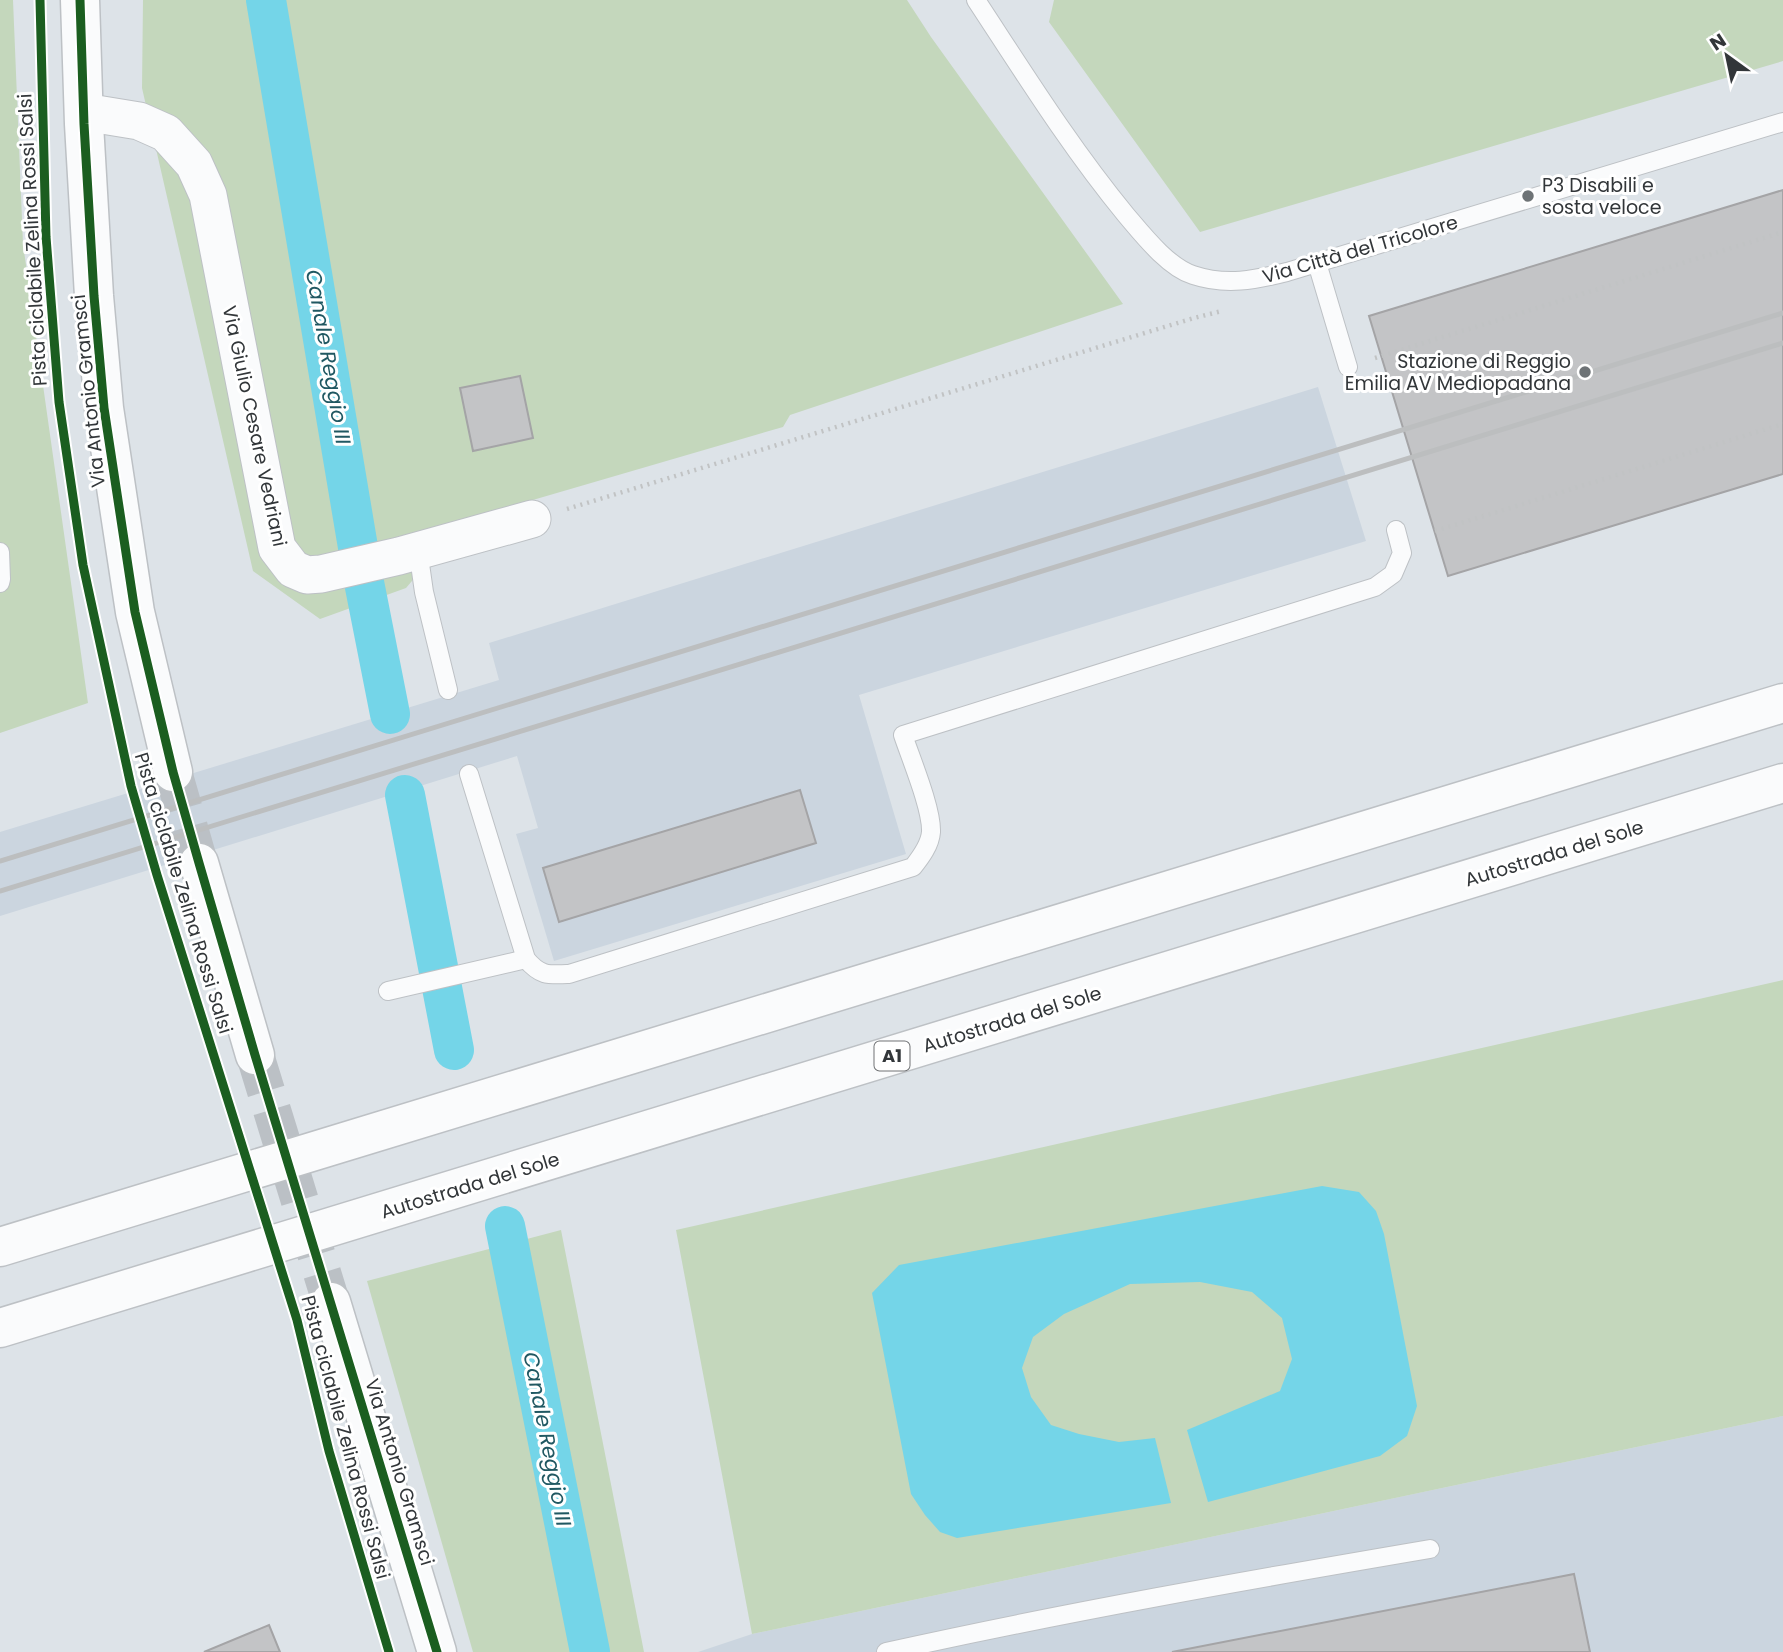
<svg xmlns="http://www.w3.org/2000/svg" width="1783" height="1652" viewBox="0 0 1783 1652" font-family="Poppins,sans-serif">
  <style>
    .built { fill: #cbd5df }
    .green { fill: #c4d7bc }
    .water { fill: #74d5e8 }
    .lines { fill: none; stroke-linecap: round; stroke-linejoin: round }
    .canal { stroke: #74d5e8; stroke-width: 40 }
    .building { fill: #c3c4c6; stroke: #a4a4a6; stroke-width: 2 }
    .tertiary-tunnel { stroke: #bbc0c5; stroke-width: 38; stroke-dasharray: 38 19; stroke-linecap: butt }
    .service-casing { stroke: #bdc1c5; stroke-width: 20 }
    .minor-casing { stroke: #bdc1c5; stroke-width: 39 }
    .tertiary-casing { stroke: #bdc1c5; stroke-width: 41 }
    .motorway-casing { stroke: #bdc1c5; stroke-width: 41 }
    .path { stroke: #c1c3c4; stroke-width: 4.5; stroke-dasharray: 2 5; stroke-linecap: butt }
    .service { stroke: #fafbfc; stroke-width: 18 }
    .minor { stroke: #fafbfc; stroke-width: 37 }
    .tertiary { stroke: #fafbfc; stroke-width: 38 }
    .motorway { stroke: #fafbfc; stroke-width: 38 }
    .rail { stroke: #bcbebf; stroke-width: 5 }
    .cycleway-casing { stroke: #fff; stroke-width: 13 }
    .cycleway { stroke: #1b5e20; stroke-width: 9 }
    .poi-dot { fill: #6e7376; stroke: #fff; stroke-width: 2.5 }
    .labels { text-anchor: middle; stroke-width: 6; stroke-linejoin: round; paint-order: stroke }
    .shield { fill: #fff; stroke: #707274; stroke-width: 2 }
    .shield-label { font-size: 18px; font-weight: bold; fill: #323639 }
    .poi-label { font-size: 19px; fill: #323639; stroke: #fff; text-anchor: start }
    .street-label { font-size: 19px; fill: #323639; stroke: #fff }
    .water-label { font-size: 21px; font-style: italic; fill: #205862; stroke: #fff }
  </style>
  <rect width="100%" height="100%" fill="#dde3e8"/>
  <path class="built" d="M1318,387L1366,541L859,695L906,854L554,961L516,834L538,828L517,756L0,916V832L499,680L489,643Z
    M1783,1416V1652H698L752,1634Z"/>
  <path class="green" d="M0,0H13L23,244L88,703L0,733Z
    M143,0H907L931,37L1123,304L790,415L783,427L464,520L406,588L320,619L253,571L142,88Z
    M1054,0H1783V61L1200,232L1049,22Z
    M1783,980V1416L752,1634L676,1230Z
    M561,1230L644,1652H473L367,1281Z"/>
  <path class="water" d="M1322,1186L1359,1192L1376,1211L1384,1234L1417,1406L1407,1436L1380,1456L1208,1502L1187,1430L1280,1391L1292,1359L1282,1318L1252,1292L1200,1282L1130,1284L1064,1314L1033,1337L1022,1368L1031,1397L1051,1425L1079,1434L1119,1442L1155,1438L1171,1503L957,1538L940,1532L925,1515L911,1494L872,1293L899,1265Z"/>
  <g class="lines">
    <path class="canal" d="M266,0L363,577L390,714
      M405,795L454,1050
      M505,1226L590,1652"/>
  </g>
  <path class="building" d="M1783,190V474L1448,576L1369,316Z
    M520,376L533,438L473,451L460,388Z
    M800,790L816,843L559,922L543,868Z
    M1574,1574L1590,1652H1172Z
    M269,1625L280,1652H204Z"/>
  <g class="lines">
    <path class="tertiary-tunnel" d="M173,772L199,863
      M255,1055L331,1302"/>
    <g class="service-casing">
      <path id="service" d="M976,0C1024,73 1070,147 1126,215C1143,235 1168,267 1193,275C1226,286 1255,280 1287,272L1783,122
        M1317,263L1348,367
        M418,550L424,592L448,690
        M0,552L1,579L0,583
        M469,774L526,959C540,976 548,975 569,974L913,867C921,857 930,845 931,832C932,809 911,759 903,735L1375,587L1393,574L1402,553L1396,530
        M388,991L526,959
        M886,1652C1066,1612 1248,1580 1430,1549"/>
    </g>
    <g class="minor-casing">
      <path id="minor" d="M84,112L139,121L166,133L194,164L208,195L277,548L293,569L307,575L321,574L399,556L532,519"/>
    </g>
    <g class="tertiary-casing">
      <path id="tertiary" d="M80,0L84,124L94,296L104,408L135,612L173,772
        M199,863L255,1055
        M331,1302L437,1652"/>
    </g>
    <g class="motorway-casing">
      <path id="motorway" d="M0,1247L1783,703
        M0,1328L1783,783"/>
    </g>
    <path class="path" d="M1375,358L1783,232
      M567,509L1194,318L1222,311
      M1435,531L1783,424"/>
    <use href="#service" class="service"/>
    <use href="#minor" class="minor"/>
    <use href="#tertiary" class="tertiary"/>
    <use href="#motorway" class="motorway"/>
    <path class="rail" d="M0,861L1783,313
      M0,891C595,710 1188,525 1783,343"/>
    <g class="cycleway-casing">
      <path id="cycleway" d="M40,0L46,237L59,402L83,565L131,786L157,875L297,1320L329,1451L389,1652
        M80,0L84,124L94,296L104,408L135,612L173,772L199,863L255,1055L437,1652"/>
    </g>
    <use href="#cycleway" class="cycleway"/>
  </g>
  <g class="poi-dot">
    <circle cx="1528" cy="196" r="7"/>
    <circle cx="1585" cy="372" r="7"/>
  </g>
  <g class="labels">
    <rect class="shield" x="874.5" y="1041.5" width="35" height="29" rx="5"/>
    <g class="shield-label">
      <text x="892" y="1062">A1</text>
    </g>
    <g class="poi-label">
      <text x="1542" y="192">P3 Disabili e<tspan x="1542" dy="22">sosta veloce</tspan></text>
      <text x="1571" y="368" text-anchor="end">Stazione di Reggio<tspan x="1571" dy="22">Emilia AV Mediopadana</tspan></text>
    </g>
    <g class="street-label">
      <text transform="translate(32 240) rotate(-93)" y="7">Pista ciclabile Zelina Rossi Salsi</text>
      <text transform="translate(1360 249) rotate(-16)" y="7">Via Città del Tricolore</text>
      <text transform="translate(88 391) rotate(-96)" y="7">Via Antonio Gramsci</text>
      <text transform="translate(255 426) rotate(78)" y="7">Via Giulio Cesare Vedriani</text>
      <text transform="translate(1554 853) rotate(-17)" y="7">Autostrada del Sole</text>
      <text transform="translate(184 893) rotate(73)" y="7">Pista ciclabile Zelina Rossi Salsi</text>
      <text transform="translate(1012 1019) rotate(-17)" y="7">Autostrada del Sole</text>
      <text transform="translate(470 1185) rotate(-17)" y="7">Autostrada del Sole</text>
      <text transform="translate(346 1437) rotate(75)" y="7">Pista ciclabile Zelina Rossi Salsi</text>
      <text transform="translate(400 1472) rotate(73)" y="7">Via Antonio Gramsci</text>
    </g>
    <g class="water-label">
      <text transform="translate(328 357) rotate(80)" y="7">Canale Reggio III</text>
      <text transform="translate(547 1439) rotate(79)" y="7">Canale Reggio III</text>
    </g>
  </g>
  <g transform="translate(1727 56) rotate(327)" stroke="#ffffff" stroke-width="5" paint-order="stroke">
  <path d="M0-5L12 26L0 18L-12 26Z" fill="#323639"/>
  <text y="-10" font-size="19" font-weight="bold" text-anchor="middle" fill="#323639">N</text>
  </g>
</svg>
